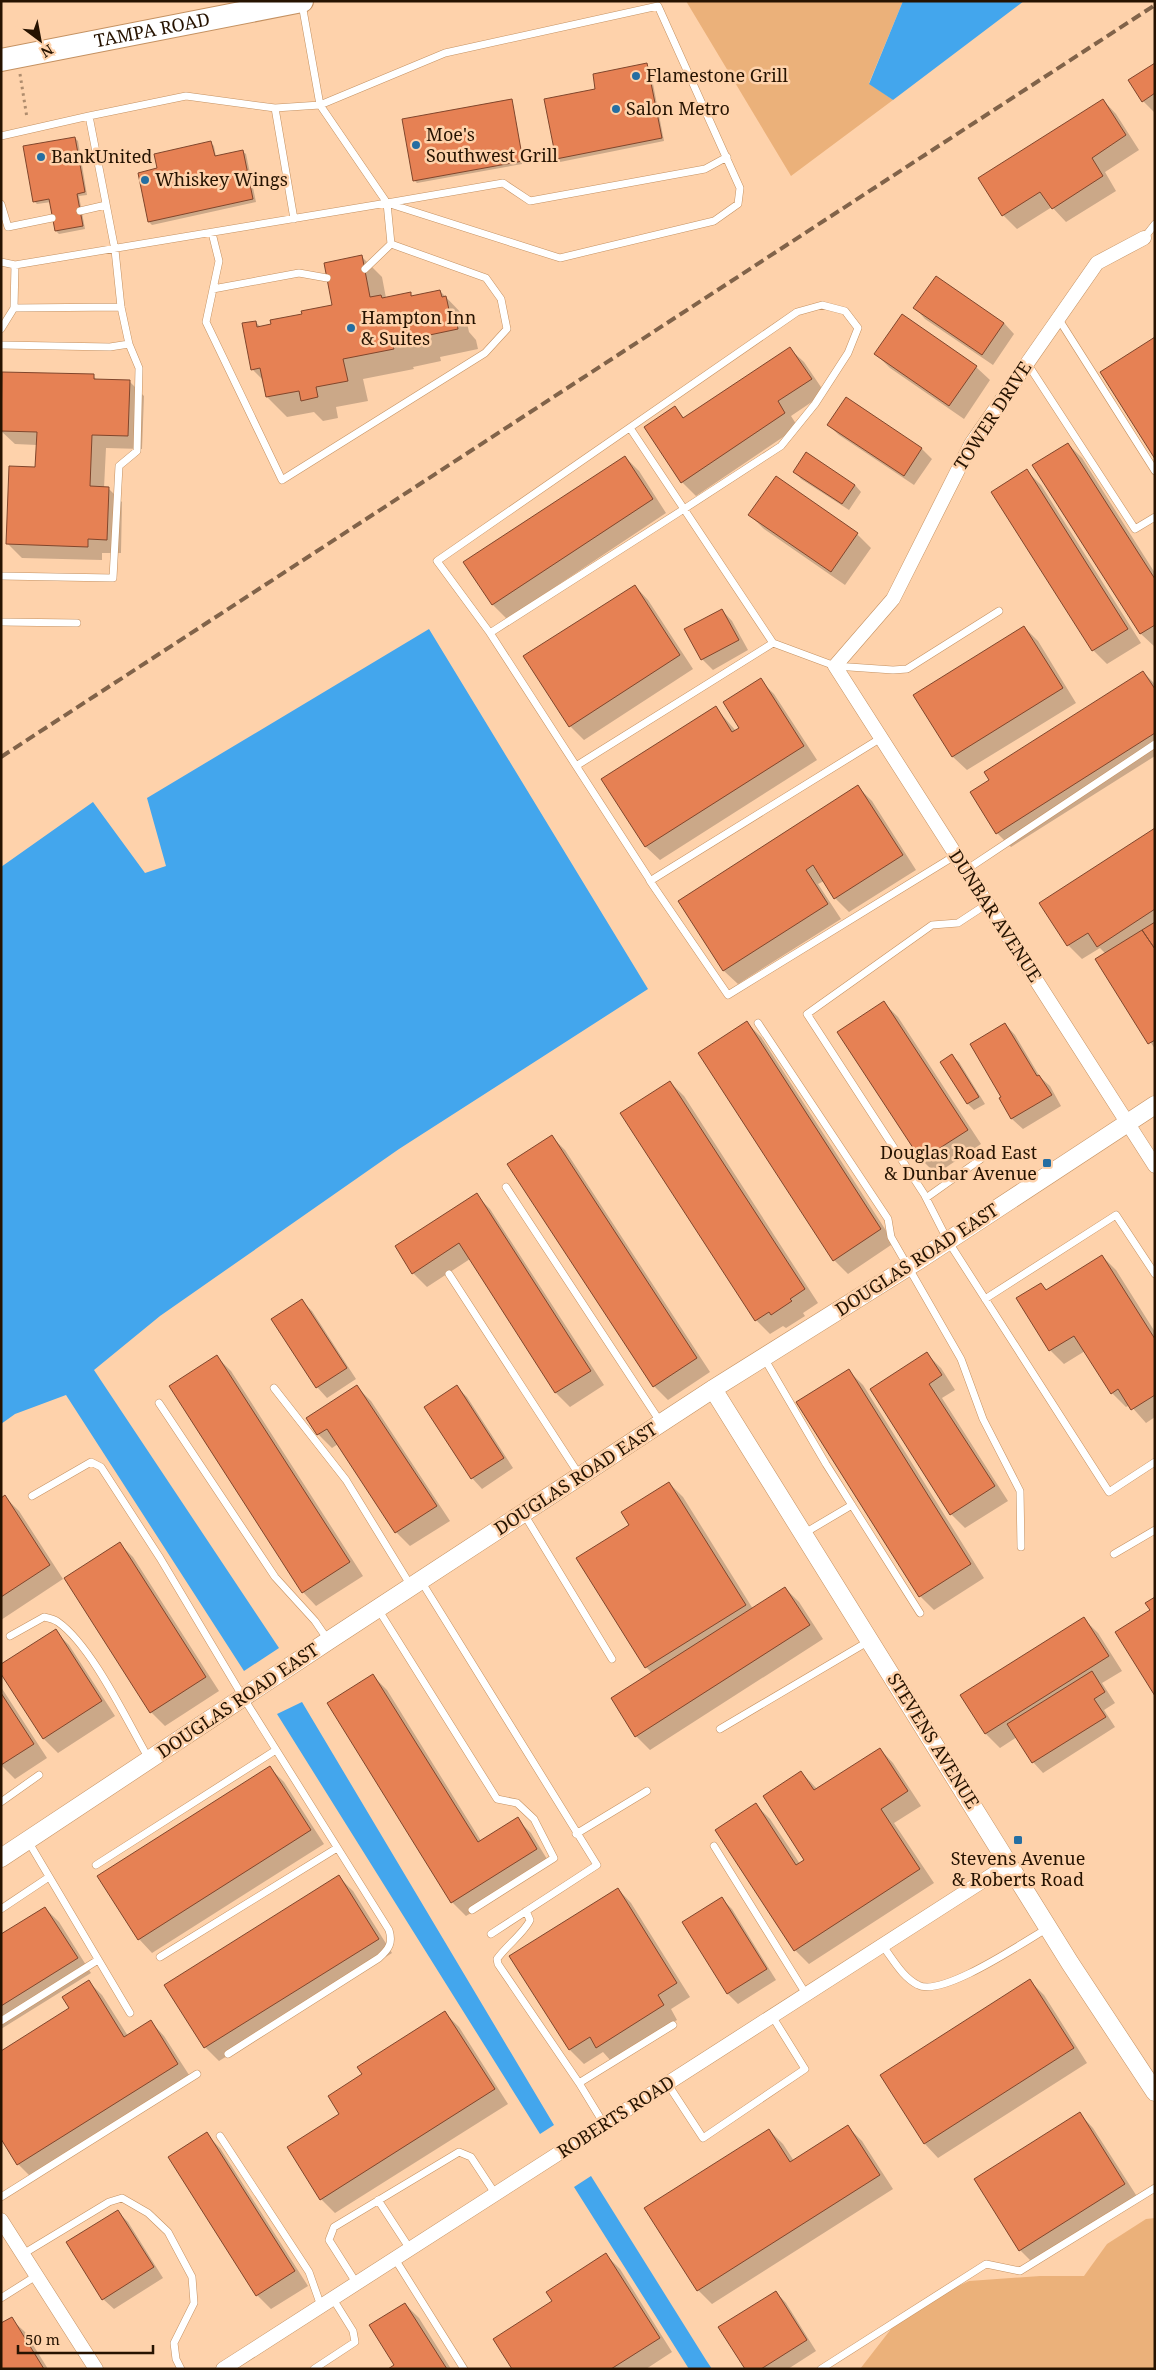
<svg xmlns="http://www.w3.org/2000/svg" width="1156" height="2370" viewBox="0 0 1156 2370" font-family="'Noto Serif',serif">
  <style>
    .green { fill: #ebb17a }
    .water { fill: #43a6ed }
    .shadow { fill: #0003 }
    .building { fill: #e68154; stroke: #80462c }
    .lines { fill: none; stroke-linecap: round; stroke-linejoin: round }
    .service-casing { stroke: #c49161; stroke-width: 8 }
    .minor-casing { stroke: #c49161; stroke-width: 15 }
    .tertiary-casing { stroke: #c49161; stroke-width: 19 }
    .primary-casing { stroke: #c49161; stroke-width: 24 }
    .path { stroke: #af8c6d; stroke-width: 3; stroke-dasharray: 2.5 4; stroke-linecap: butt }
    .service { stroke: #fff; stroke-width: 7 }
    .minor { stroke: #fff; stroke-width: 14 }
    .tertiary { stroke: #fff; stroke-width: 18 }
    .primary { stroke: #fff; stroke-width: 22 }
    .rail { stroke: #816349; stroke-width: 4; stroke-dasharray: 10 5; stroke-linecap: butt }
    .poi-dot { fill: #256ea2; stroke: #fed2ab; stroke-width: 2 }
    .labels { text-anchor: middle; stroke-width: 5; stroke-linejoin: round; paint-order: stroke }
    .street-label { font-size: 18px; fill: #261301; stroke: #fed2ab }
    .poi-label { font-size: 18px; fill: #261301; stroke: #fed2ab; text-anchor: start }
  </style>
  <rect width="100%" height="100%" fill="#fed2ab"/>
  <path class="green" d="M686,1H903L869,83L893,100L791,176Z
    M1155,2218V2369H860L905,2311L969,2281L1040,2276H1084L1107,2244L1146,2219Z"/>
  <path class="water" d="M903,1H1024L893,100L869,84Z
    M429,629L648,989L399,1149L160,1316L94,1370L279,1648L244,1671L66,1395L15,1414L1,1424V867L93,802L145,873L166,866L147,798Z
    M302,1702L554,2125L540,2134L277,1714Z
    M591,2176L706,2360L712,2369H689L574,2187Z"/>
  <path class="shadow" d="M1155,64V113L1143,101Z
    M647,65L650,68L664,141L560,162L557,159L597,90Z
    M511,100L522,164L417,183L414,180Z
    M1103,100L1116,114L1139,150L1105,172L1116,191L1066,222L1052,207L1017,229L1003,215Z
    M75,138L78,141L87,195L79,196L85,229L59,234L56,231L51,202L37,204L34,201Z
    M211,143L214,146L216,157L242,151L246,154L256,202L152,225L149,222Z
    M362,257L382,277L386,298L410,294L413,297L440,291L466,318L469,332L476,340L478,349L440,357L441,361L413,367L414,369L363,379L368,401L336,407L338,418L323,421L314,412L287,417L267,397L264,381L253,370L244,324L255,322L261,327L333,306Z
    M915,308L1004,323L1014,334L993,365L925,319Z
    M790,349L804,362L825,393L791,416L798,427L696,496L682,482L675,408L685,419Z
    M876,354L976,367L990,380L964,419L890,368Z
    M3,373L93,376L98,381L130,382L144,396L142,449L106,448L104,488H108L122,502L121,553H102V560L22,558L8,544L37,468V445L15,444L1,431Z
    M828,425L922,449L932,459L914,485L839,435Z
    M1068,444L1082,458L1155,573V647L1141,634L1034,466Z
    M625,457L639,471L666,513L507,619L493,605L465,562Z
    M1027,471L1041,485L1141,643L1107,664L1093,650L993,492Z
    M795,472L855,485L861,492L849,510L801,479Z
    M750,515L857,534L871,548L845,585L764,529Z
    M635,586L648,600L693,669L584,740L570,726Z
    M722,610L732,621L748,650L713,670L702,659Z
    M1024,627L1038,641L1076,703L967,770L953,757L915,695Z
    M1143,672L1155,684V756L1011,847L997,833Z
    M760,680L774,694L817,760L660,860L646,847L603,779L715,707L736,731L740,728Z
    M858,787L872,801L916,870L849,912L835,898L824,881L818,884L841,919L738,984L724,971L680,901Z
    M1155,830V1049L1097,960L1106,954L1100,948L1082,959L1068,945L1041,903Z
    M884,1003L898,1017L981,1144L936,1174L922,1160L839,1032Z
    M747,1023L761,1037L894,1243L848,1274L834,1260Z
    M1005,1024L1015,1035L1040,1077L1050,1086L1061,1106L1023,1129L1012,1119L1000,1099L1003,1097Z
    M952,1056L959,1062L985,1104L974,1110L968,1104L942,1062Z
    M670,1082L684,1096L818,1303L803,1313L805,1316L786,1328L783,1326L770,1334L756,1320Z
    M551,1136L565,1150L710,1372L668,1400L654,1386Z
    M476,1195L490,1209L604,1385L570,1407L556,1393L470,1259L427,1287L413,1273Z
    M1102,1256L1116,1270L1155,1332V1417L1146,1423L1130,1405L1126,1407L1112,1393L1085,1351L1064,1364L1050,1350L1041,1284L1047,1290Z
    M302,1301L312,1311L356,1379L327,1398L317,1387Z
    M927,1354L941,1368L955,1390L942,1398L1008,1501L965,1528L951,1514L872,1389Z
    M217,1357L231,1371L363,1576L316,1606L303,1592Z
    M849,1371L863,1385L984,1578L934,1610L920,1596Z
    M357,1387L371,1401L450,1521L410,1546L396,1532L338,1444L332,1448L318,1434Z
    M457,1387L467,1397L513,1468L482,1489L472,1478Z
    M669,1483L683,1497L753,1609L785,1588L799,1602L823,1639L650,1750L636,1736L652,1673L646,1667L631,1526Z
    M5,1497L19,1511L63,1579L1,1620V1499Z
    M120,1544L133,1557L219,1691L165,1726L151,1712Z
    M1084,1619L1098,1633L1122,1671L1102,1683L1115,1703L1104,1710L1115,1727L1043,1773L1033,1762L1017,1737L1000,1748L986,1734L962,1696Z
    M55,1631L69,1645L115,1716L58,1753L44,1739L1,1671Z
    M373,1676L387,1690L481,1841L517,1819L531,1833L550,1864L466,1916L452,1902Z
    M1,1687L47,1758L15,1779L1,1765Z
    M880,1749L893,1763L921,1806L894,1823L934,1883L809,1964L795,1950L756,1805L770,1819L800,1864L806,1860L801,1772L818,1790Z
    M270,1768L284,1782L324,1844L152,1953L139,1939Z
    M339,1877L353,1891L392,1953L219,2061L205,2047Z
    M618,1889L631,1903L690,1997L671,2009L677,2020L611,2061L603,2052L584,2064L570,2050L511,1956Z
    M722,1899L732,1909L776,1980L738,2004L728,1994Z
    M45,1908L59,1922L91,1973L1,2029V1936Z
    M88,1981L102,1995L128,2036L151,2022L164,2036L191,2078L32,2178L18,2164L1,2137L71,2009Z
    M1030,1981L1044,1995L1087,2063L938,2158L925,2144Z
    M445,2013L459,2027L508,2104L335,2213L321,2199L341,2114L364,2075Z
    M1080,2114L1093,2128L1138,2198L1034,2264L1020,2250Z
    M848,2127L862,2141L893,2189L712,2304L698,2290L769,2130L783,2144L794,2161Z
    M206,2134L220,2148L308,2286L271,2309L257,2295Z
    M118,2212L128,2222L163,2278L114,2309L103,2299Z
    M606,2255L620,2269L672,2352L646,2369H513L554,2302Z
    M776,2292L786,2303L816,2351L788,2369H746Z
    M405,2304L419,2318L451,2369H391L396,2366Z
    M11,2319L25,2332L48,2369H1Z"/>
  <path class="building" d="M647,63L662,138L556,159L544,99L595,89L593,74Z
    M1155,63V93L1142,102L1128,80Z
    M512,99L523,161L413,181L402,119Z
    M1103,99L1126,135L1092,158L1103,176L1052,209L1040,192L1002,216L978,178Z
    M75,137L85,192L77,194L83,226L55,231L49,199L33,202L23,146Z
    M211,141L215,156L243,150L253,199L148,222L138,173L157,168L154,154Z
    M362,255L370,297L381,295L382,298L411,292V296L440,290L442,297L446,296L451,319L456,318L458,329L420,337L421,341L393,346L394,349L343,359L348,381L316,387L318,397L301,401L299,391L266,397L260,368L251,370L242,323L256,321L257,327L271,324L270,320L302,314L301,311L332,305L324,263Z
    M936,276L1004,323L982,355L913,308Z
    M902,314L977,366L949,406L874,354Z
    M1155,337V459L1100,372Z
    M790,347L812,379L778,401L785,413L681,483L644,427L675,406L683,418Z
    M2,372L94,374V379L130,380L128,436L92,435L90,486L109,487L107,540L88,539V547L6,544L9,466L35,467L37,432L1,431Z
    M846,397L922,448L904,476L827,425Z
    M1068,443L1155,579V625L1140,634L1032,465Z
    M806,452L855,485L842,504L793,472Z
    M625,456L653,499L492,605L463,562Z
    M1027,469L1128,629L1092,651L991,492Z
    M776,476L858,533L831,572L748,515Z
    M635,585L680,655L569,727L523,656Z
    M722,609L739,640L701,660L684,629Z
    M1024,626L1063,688L952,757L913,695Z
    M1143,671L1155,689V733L996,834L970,792L989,780L984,772Z
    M761,678L804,746L645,847L601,779L716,706L732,732L739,728L723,702Z
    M858,785L903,855L834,899L813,865L806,870L828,904L723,971L678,901Z
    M1155,828V909L1097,947L1088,933L1067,946L1039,903Z
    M1155,922V949L1142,930Z
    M1142,930L1155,949V1040L1148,1044L1095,959Z
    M884,1001L968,1130L921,1160L837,1032Z
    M747,1021L881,1229L833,1261L698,1053Z
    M1005,1023L1037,1076L1039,1075L1052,1095L1011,1119L999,1098L1001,1097L970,1044Z
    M952,1054L979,1097L967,1104L940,1062Z
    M670,1081L805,1289L790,1299L792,1301L771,1315L769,1312L755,1321L620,1113Z
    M552,1135L697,1358L653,1387L507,1164Z
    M477,1193L591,1371L555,1393L459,1243L412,1274L395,1246Z
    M1102,1255L1155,1339V1395L1131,1410L1118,1389L1111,1394L1074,1336L1049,1351L1016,1298L1041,1283L1046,1290Z
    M302,1299L347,1368L316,1388L271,1319Z
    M927,1352L942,1375L929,1384L995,1486L950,1515L870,1389Z
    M217,1355L350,1562L302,1593L169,1386Z
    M849,1369L971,1564L919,1597L796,1402Z
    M357,1385L437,1506L395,1533L327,1429L317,1435L306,1418Z
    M457,1385L504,1458L471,1479L424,1407Z
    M669,1482L746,1605L645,1668L576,1558L629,1525L621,1512Z
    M5,1495L50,1565L1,1597V1498Z
    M120,1542L206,1677L150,1713L64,1578Z
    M785,1587L810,1625L635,1737L611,1698Z
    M1155,1597V1696L1115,1632L1150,1610L1145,1603Z
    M1084,1617L1109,1656L985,1734L960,1695Z
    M56,1629L102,1701L43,1739L1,1674V1664Z
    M1092,1671L1105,1692L1094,1699L1106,1717L1032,1763L1007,1724Z
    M373,1674L478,1842L518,1817L537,1849L451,1903L327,1703Z
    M1,1693L34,1744L1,1765Z
    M880,1748L908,1791L881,1809L920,1869L794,1951L715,1830L756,1803L796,1865L804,1860L763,1796L801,1771L814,1790Z
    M270,1766L311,1830L138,1940L97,1876Z
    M339,1875L379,1939L204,2048L164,1985Z
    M618,1888L677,1983L658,1995L664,2005L596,2048L590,2037L569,2050L509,1956Z
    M722,1897L767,1969L727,1994L682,1922Z
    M45,1907L78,1958L1,2006V1934Z
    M1030,1979L1074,2048L924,2144L880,2075Z
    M89,1980L124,2037L151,2020L178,2064L17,2165L1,2139V2051L69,2008L62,1997Z
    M445,2011L495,2089L320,2200L287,2147L339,2114L328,2096L362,2074L357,2067Z
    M1080,2112L1125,2184L1019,2251L974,2179Z
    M848,2125L880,2175L697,2291L644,2208L769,2129L790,2162Z
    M207,2132L295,2271L256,2296L168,2157Z
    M118,2210L154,2267L102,2300L66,2242Z
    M606,2253L660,2338L611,2369H512L493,2339L552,2301L546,2292Z
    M776,2291L807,2340L761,2369H745L718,2327Z
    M405,2303L447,2369H388L394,2365L369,2325Z
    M12,2317L44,2369H1V2323Z"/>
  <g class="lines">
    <g class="service-casing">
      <path id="service" d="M275,108L320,105L445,53L658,6L740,188L738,204L714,221L560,258L387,203L503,183L530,201L705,169L727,157
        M89,116L186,96L275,108L294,219
        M1,136L89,116L115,250L121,307L129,344L139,368L137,451L119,466L113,578L1,576
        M1,204L8,227L52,218
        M80,211L106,205
        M212,233L219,261L206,322L282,480L485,353L507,329L501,299L486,278L391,244L387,203
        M1144,238L1155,224
        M1,262L15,265L387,203L320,105L302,4
        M365,269L391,244
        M213,289L299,273L327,278
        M14,308L121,307
        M1058,318L1155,471
        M1,329L14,308L15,265
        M1,345L110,347L129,344
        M1027,363L1135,529L1155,517
        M1,622L77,623
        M490,633L437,561L797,312L822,305L845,311L858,328L848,353L815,404L781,446L684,509L630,428
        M773,643L835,666L893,670L907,669L999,611
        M576,766L773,643L684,509L490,633L648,877L650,881L728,995L956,855
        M966,870L1155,744
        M650,881L881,738
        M987,904L958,923L932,925L807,1014L924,1194L948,1241L1109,1492L1155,1462
        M758,1023L888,1219L891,1237L961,1359L983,1419L1020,1491L1021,1547
        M506,1187L661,1423
        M926,1198L981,1159
        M449,1274L580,1476
        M985,1299L1116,1215L1155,1274
        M764,1358L826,1464L920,1613
        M274,1388L346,1480L411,1586
        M159,1403L275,1577L315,1621L328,1640
        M32,1496L91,1462L101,1467L160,1558L243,1697L389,1930C393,1943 389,1949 379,1958L228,2054
        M524,1514L612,1659
        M803,1534L852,1505
        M1114,1554L1155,1530
        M421,1581L597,1865L491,1934
        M378,1609L497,1799L517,1803L534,1819L554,1858L472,1910
        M10,1636L44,1617C49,1618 54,1619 58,1622C92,1646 127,1721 149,1759
        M720,1729L869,1641
        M1,1802L39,1775
        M576,1834L647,1791
        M28,1841L130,2013
        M714,1846L806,1994
        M96,1865L276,1750
        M1,1909L49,1877
        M526,1911L530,1920C525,1932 506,1946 497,1959L498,1964L579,2083
        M882,1945C893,1959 902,1977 918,1985C942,1998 1025,1941 1048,1928
        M160,1957L337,1848
        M1,2021L98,1960
        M667,2083L703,2138L805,2069L772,2016
        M604,2124L579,2083L673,2025
        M220,2136L309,2272L321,2306
        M1,2197L197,2074
        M378,2200L410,2249
        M23,2254L109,2202L122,2198L148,2213L168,2232L192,2277L194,2303L174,2343L176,2359L181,2369
        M395,2259L464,2369
        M357,2284L329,2240L334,2227L459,2152L471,2157L496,2195
        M1,2298L36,2276
        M314,2369L355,2342L353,2331L333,2299
        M821,2369L986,2264L1020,2271L1155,2188"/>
    </g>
    <g class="minor-casing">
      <path id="minor" d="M1144,238L1097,263L971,444L893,599L835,666L1155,1166
        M1,2220L96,2369
        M223,2369L1009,1864"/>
    </g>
    <g class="tertiary-casing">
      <path id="tertiary" d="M713,1389L1070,1963L1155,2092
        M1,1858L328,1641L713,1389L919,1260L1155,1105"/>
    </g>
    <g class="primary-casing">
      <g id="primary">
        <path id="s1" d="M1,60L302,1"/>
      </g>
    </g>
    <path class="path" d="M20,74L27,118"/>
    <use href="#service" class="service"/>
    <use href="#minor" class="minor"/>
    <use href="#tertiary" class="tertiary"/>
    <use href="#primary" class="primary"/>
    <path class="rail" d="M1,757L1155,5"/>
  </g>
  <g class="poi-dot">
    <circle cx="636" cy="76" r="5"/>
    <circle cx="616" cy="109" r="5"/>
    <circle cx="416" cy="145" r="5"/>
    <circle cx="41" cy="157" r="5"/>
    <circle cx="145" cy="180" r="5"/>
    <circle cx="351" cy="328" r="5"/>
    <rect x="1042" y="1158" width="10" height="10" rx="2.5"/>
    <rect x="1013" y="1835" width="10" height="10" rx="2.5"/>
  </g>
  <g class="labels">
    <g class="street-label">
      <text dy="6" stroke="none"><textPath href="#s1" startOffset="154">TAMPA ROAD</textPath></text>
      <text transform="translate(993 416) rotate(-57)" y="6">TOWER DRIVE</text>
      <text transform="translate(995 916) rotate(57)" y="6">DUNBAR AVENUE</text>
      <text transform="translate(917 1260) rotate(-33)" y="6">DOUGLAS ROAD EAST</text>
      <text transform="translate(576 1479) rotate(-33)" y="6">DOUGLAS ROAD EAST</text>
      <text transform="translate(238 1701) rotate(-34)" y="6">DOUGLAS ROAD EAST</text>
      <text transform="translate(933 1741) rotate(58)" y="6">STEVENS AVENUE</text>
      <text transform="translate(616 2117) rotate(-33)" y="6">ROBERTS ROAD</text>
    </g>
    <g class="poi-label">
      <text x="646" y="82">Flamestone Grill</text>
      <text x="626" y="115">Salon Metro</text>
      <text x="426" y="141">Moe's<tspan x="426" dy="21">Southwest Grill</tspan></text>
      <text x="51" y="163">BankUnited</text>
      <text x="155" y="186">Whiskey Wings</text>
      <text x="361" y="324">Hampton Inn<tspan x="361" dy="21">&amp; Suites</tspan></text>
      <text x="1037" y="1159" text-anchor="end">Douglas Road East<tspan x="1037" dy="21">&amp; Dunbar Avenue</tspan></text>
      <text x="1018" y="1865" text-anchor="middle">Stevens Avenue<tspan x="1018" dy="21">&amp; Roberts Road</tspan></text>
    </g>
  </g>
  <rect width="1156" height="2370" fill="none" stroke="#261301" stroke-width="5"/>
  <g transform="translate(40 40) rotate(148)" stroke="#fed2ab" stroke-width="4" paint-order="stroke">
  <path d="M0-4L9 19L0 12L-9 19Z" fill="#261301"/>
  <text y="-8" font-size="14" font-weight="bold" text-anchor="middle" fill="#261301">N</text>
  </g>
  <path d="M18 2345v8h135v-8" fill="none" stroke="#261301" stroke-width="2.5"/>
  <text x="25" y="2345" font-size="15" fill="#261301" stroke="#fed2ab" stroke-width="4" paint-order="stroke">50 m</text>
</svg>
